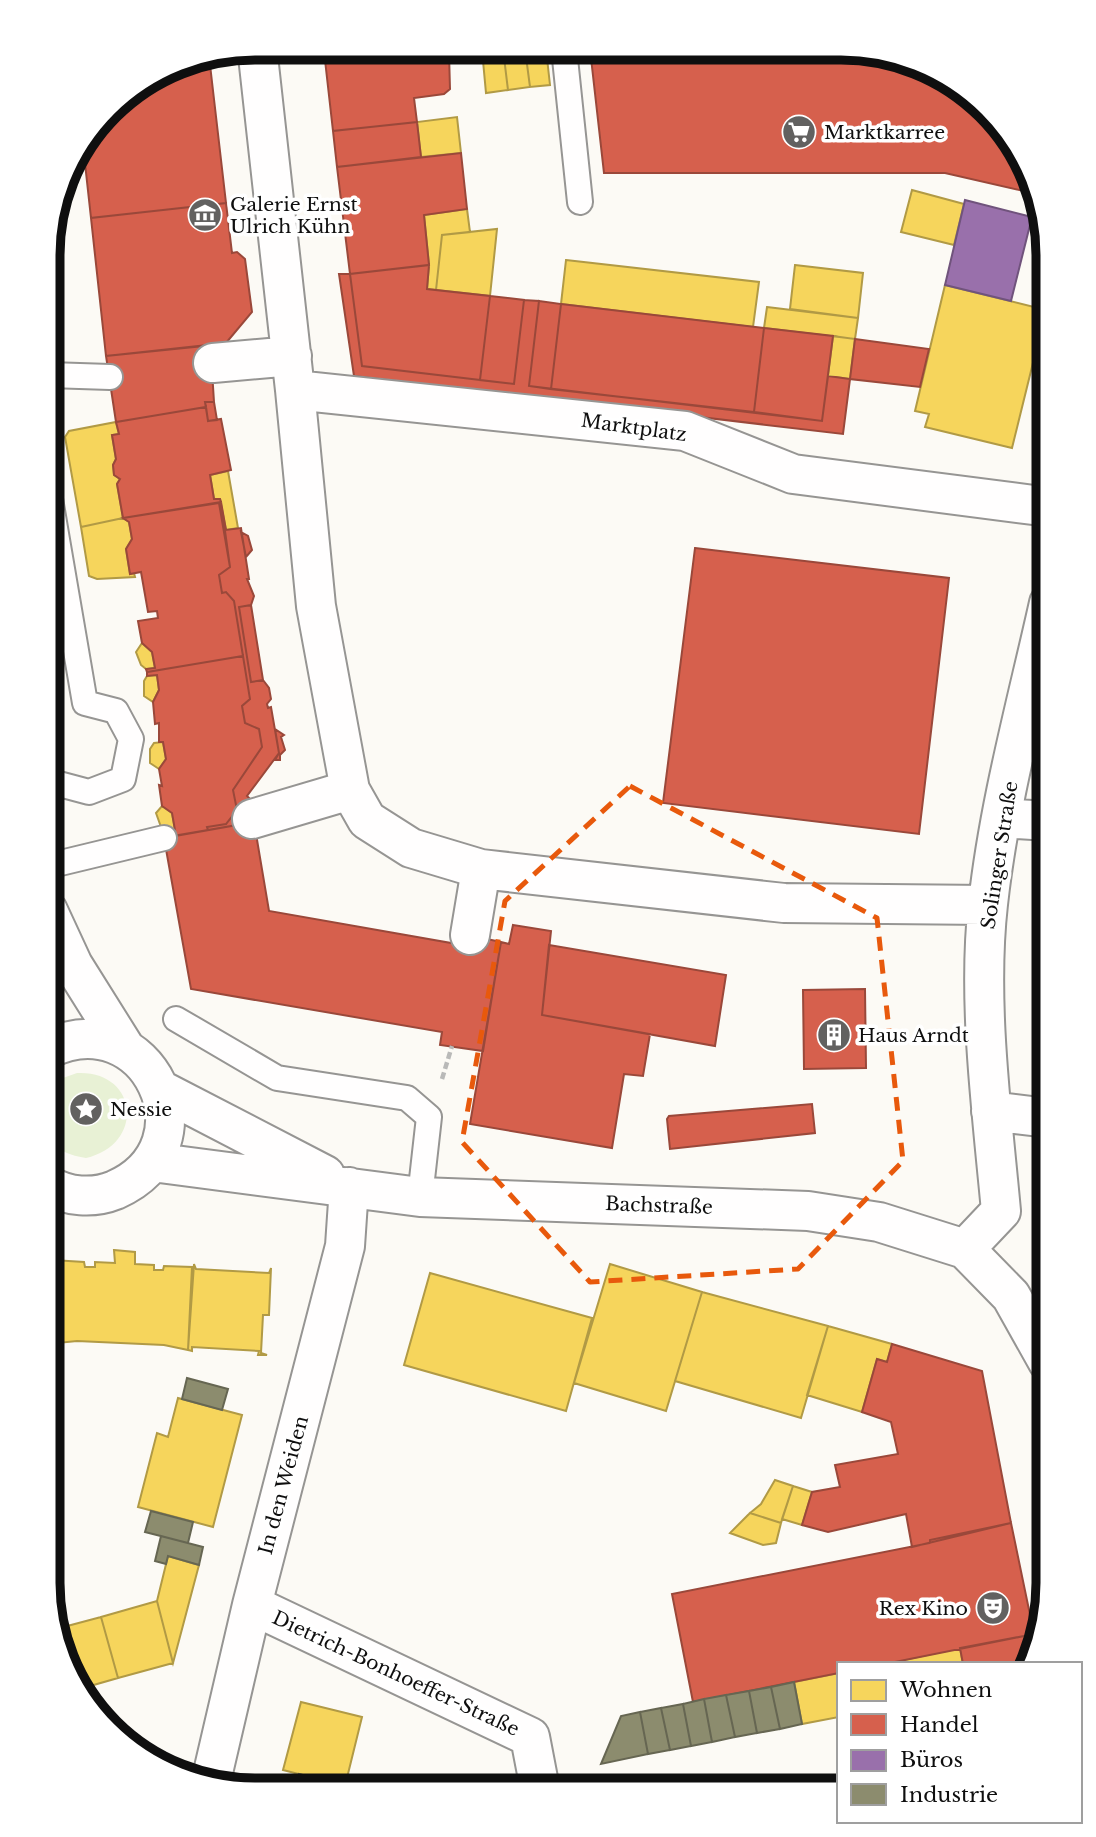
<svg xmlns="http://www.w3.org/2000/svg" width="1096" height="1837" viewBox="0 0 1096 1837" font-family="'Libre Baskerville',serif">
  <style>
    .green { fill: #e8f1d5 }
    .homes { fill: #f6d55c; stroke: #b19a45; stroke-width: 2 }
    .shops { fill: #d6604d; stroke: #9a483a; stroke-width: 2 }
    .offices { fill: #9970ab; stroke: #70537c; stroke-width: 2 }
    .industry { fill: #8c8c6e; stroke: #666652; stroke-width: 2 }
    .lines { fill: none; stroke-linecap: round; stroke-linejoin: round }
    .lane-casing { stroke: #969593; stroke-width: 28 }
    .street-casing { stroke: #969593; stroke-width: 42 }
    .path { stroke: #b9b9b8; stroke-width: 4.5; stroke-dasharray: 7 3.5; stroke-linecap: butt }
    .lane { stroke: #fffefe; stroke-width: 24 }
    .street { stroke: #fffefe; stroke-width: 38 }
    .marked { fill: none; stroke: #e8590c; stroke-width: 5; stroke-dasharray: 14 9; stroke-linejoin: round }
    .labels { text-anchor: middle; stroke-width: 7; stroke-linejoin: round; paint-order: stroke }
    .poi-label { font-size: 19px; fill: #0f0f0f; stroke: #fff; text-anchor: start }
    .street-label { font-size: 19px; fill: #0f0f0f; stroke: #fff }
    .rim { fill: none; stroke: #0f0f0f; stroke-width: 9 }
  </style>
  <rect width="100%" height="100%" fill="#fcfaf5"/>
  <path class="green" d="M77,1073C138,1070 146,1144 86,1158C43,1151 48,1131 48,1095L63,1078Z"/>
  <path class="homes" d="M442,48L488,49L443,53Z
    M503,49L508,90L486,93L482,50Z
    M503,49H525L530,87L508,90Z
    M525,49H546L550,85L530,87Z
    M457,117L461,153L421,157L417,122Z
    M912,190L964,204L954,245L901,232Z
    M467,209L470,232L442,235L436,290L427,289L429,265L424,215Z
    M497,229L490,296L436,290L442,235Z
    M566,260L759,282L753,327L561,304Z
    M795,265L863,273L858,318L790,309Z
    M945,285L1046,310L1012,448L925,427L929,414L915,411Z
    M767,307L858,318L855,339L764,328Z
    M833,336L855,339L850,379L828,376Z
    M116,422L119,434L112,435L116,459L113,465L114,475L120,479L117,484L123,518L81,527L65,437L69,431Z
    M228,471L238,528L226,530L220,499H214L210,475Z
    M123,518L129,522L132,539L126,549L130,574L134,573L135,577L97,579L89,576L81,527Z
    M142,643L152,652L155,668L146,669L141,665L136,652Z
    M157,675L159,690L153,702L144,696V681L147,676Z
    M163,742L166,759L159,769L150,763V749L154,743Z
    M162,806L172,813L175,830L166,831L161,827L156,813Z
    M114,1250L135,1252V1264L154,1265V1270H163L164,1266L192,1267L188,1350L164,1345L77,1341L48,1344L53,1260L84,1262L85,1267H95V1262L115,1263Z
    M48,1260H53L48,1344Z
    M194,1264L196,1269L269,1273L271,1268L269,1315H263L261,1353L267,1355H258L259,1351L192,1347V1351L188,1350Z
    M610,1264L702,1292L666,1411L574,1383Z
    M430,1273L592,1318L566,1411L404,1365Z
    M702,1292L828,1326L801,1418L675,1381Z
    M828,1326L892,1344L887,1362L877,1359L862,1412L807,1395Z
    M178,1398L242,1415L213,1527L138,1507L157,1433L168,1437Z
    M775,1480L793,1486L781,1523L750,1513L761,1504Z
    M793,1486L812,1492L802,1525L782,1519Z
    M750,1513L781,1523L776,1543L763,1545L730,1533Z
    M168,1556L199,1565L173,1663L157,1601Z
    M157,1601L173,1663L118,1678L101,1617Z
    M101,1617L118,1678L83,1688L63,1661L56,1629Z
    M960,1648L963,1664H885Z
    M839,1673V1717L802,1724L794,1682Z
    M301,1702L362,1717L345,1786L283,1770Z"/>
  <path class="shops" d="M323,48H429L325,60Z
    M429,48H442L443,53H449L450,89L444,94L414,98L417,122L333,131L325,60Z
    M590,49L881,51L968,90L1033,176L1037,194L945,173H604Z
    M209,56L226,203L91,218L83,145L118,99L176,63Z
    M417,122L421,157L337,167L333,131Z
    M461,153L467,209L424,215L429,265L350,274L337,167Z
    M226,203L232,253L237,252L245,259L252,312L226,343L106,356L91,218Z
    M429,265L427,289L490,296L480,380L362,366L350,274Z
    M339,274H350L362,366L514,384L524,300L539,301L529,386L822,421L828,376L850,379L843,434L354,376Z
    M490,296L524,300L514,384L480,380Z
    M539,301L561,304L551,389L529,386Z
    M561,304L764,328L754,412L551,389Z
    M764,328L833,336L822,421L754,412Z
    M855,339L929,349L920,387L850,379Z
    M204,346L211,355L214,402H205L206,407L116,422L106,356Z
    M205,402H214L217,420L208,421Z
    M206,407L208,421L221,419L231,470L210,475L214,499H220L221,502L123,518L117,484L120,479L114,475L113,465L116,459L112,435L119,434L116,422Z
    M221,502L226,530L241,528L249,579H247L254,596L251,605L239,607L251,682L263,680L269,688L271,699L267,704L268,708L271,707L279,753L247,796L253,802L254,822L208,830L207,827L226,824L237,810L233,790L262,747L259,729L245,723L242,706L250,699L234,601L226,592L222,593L219,575L230,567Z
    M219,503L230,567L219,575L222,593L226,592L234,601L243,656L147,672L146,669L155,668L152,652L142,643L138,621L158,618L157,611L148,612L141,572L130,574L126,549L132,539L129,522L123,518Z
    M241,532L248,536L252,550L246,557Z
    M695,548L949,578L919,834L663,803Z
    M251,605L263,680L251,682L239,607Z
    M243,656L250,699L242,706L245,723L259,729L262,747L233,790L237,810L226,824L207,827L208,830L167,837L166,831L175,830L172,813L162,806L159,785L162,786L159,769L166,759L163,742H159V723L155,724L153,702L159,690L157,675L147,676V672Z
    M275,729L284,735L281,737L285,750L280,755V760H275L279,753Z
    M254,822L269,911L457,944L459,933L501,942L483,1051L440,1045L442,1032L191,989L164,838Z
    M1049,888L1048,1022L1038,1021L1045,892Z
    M513,925L551,931L542,1015L650,1034L643,1076L624,1074L612,1148L470,1124L501,942L509,944Z
    M549,945L726,975L715,1046L542,1015Z
    M865,989L866,1068L804,1069L803,990Z
    M812,1104L815,1133L670,1149L667,1119L669,1116Z
    M892,1344L982,1371L1011,1523L912,1547L906,1514L828,1532L802,1525L812,1492L840,1487L835,1465L898,1454L891,1422L862,1412L877,1359L887,1362Z
    M1011,1523L1034,1634L885,1664H839V1673L693,1702L672,1594L930,1543V1540Z
    M1034,1634L1023,1664H963L960,1648Z"/>
  <path class="offices" d="M965,200L1032,217L1011,301L945,285Z"/>
  <path class="industry" d="M187,1378L228,1389L222,1410L182,1399Z
    M151,1511L193,1522L188,1543L145,1532Z
    M161,1536L203,1547L199,1565L168,1556L166,1564L155,1561Z
    M794,1682L802,1724L780,1729L771,1687Z
    M771,1687L780,1729L757,1733L749,1691Z
    M749,1691L757,1733L735,1737L726,1695Z
    M726,1695L735,1737L712,1742L704,1699Z
    M704,1699L712,1742L691,1746L683,1704Z
    M683,1704L691,1746L670,1750L661,1708Z
    M661,1708L670,1750L648,1754L640,1712Z
    M640,1712L648,1754L601,1764L621,1716Z
    M299,1774L345,1786L362,1788H296Z"/>
  <g class="lines">
    <g class="lane-casing">
      <path id="lane" d="M564,49L580,202
        M49,375L110,377
        M49,493L85,703L116,711L131,739L123,779L89,792L59,784
        M48,866L164,838
        M176,1019L277,1078L407,1098L429,1117L420,1197"/>
    </g>
    <g class="street-casing">
      <path id="street" d="M257,47L295,390L316,606L350,790L367,820L411,848L481,869L784,903L988,905
        M213,363L292,356
        M295,390L685,431L793,474L1049,507
        M1001,818L1049,821
        M252,819L350,790
        M48,911L73,965L125,1048
        M470,935L481,869
        M161,1090L325,1175
        M991,1111L1048,1118
        M152,1162L420,1197L808,1211L879,1222L965,1249L1011,1296L1048,1362
        M48,1185C67,1197 93,1199 115,1190C217,1145 147,1000 48,1049
        M965,1249L1001,1211C992,1113 977,1001 988,904C999,803 1027,702 1049,603
        M252,1605L530,1737L540,1789
        M211,1781L252,1605L345,1246L349,1187"/>
    </g>
    <path class="path" d="M442,1079L452,1046"/>
    <use href="#lane" class="lane"/>
    <use href="#street" class="street"/>
  </g>
  <path class="marked" d="M630,786L877,918L903,1161L798,1269L590,1282L462,1142L505,901Z"/>
  <defs>
    <g id="supermarket-disc" transform="scale(1.75)"><circle r="9.5" fill="#626160" stroke="#fff"/><path d="M-6-5.5h2.5l.6 2H6L4.5 2H-2.5L-4.4-4H-6ZM-1.5 3.2a1.3 1.3 0 1 0 .1 0ZM3 3.2a1.3 1.3 0 1 0 .1 0Z" fill="#fff"/></g>
    <g id="museum-disc" transform="scale(1.75)"><circle r="9.5" fill="#626160" stroke="#fff"/><path d="M0-6L6-3V-2H-6V-3ZM-5-1h2V3h-2ZM-1-1h2V3h-2ZM3-1h2V3H3ZM-6 4H6V6H-6Z" fill="#fff"/></g>
    <g id="building-disc" transform="scale(1.75)"><circle r="9.5" fill="#626160" stroke="#fff"/><path d="M-4-6H4V6H1V3H-1V6H-4ZM-2.5-4.3h1.7v1.8h-1.7ZM.8-4.3h1.7v1.8H.8ZM-2.5-1h1.7V.8h-1.7ZM.8-1h1.7V.8H.8Z" fill="#fff"/></g>
    <g id="sight-disc" transform="scale(1.75)"><circle r="9.5" fill="#626160" stroke="#fff"/><path d="M0-6L1.8-2.2L6-1.7L2.9 1.2L3.7 5.4L0 3.3L-3.7 5.4L-2.9 1.2L-6-1.7L-1.8-2.2Z" fill="#fff"/></g>
    <g id="theatre-disc" transform="scale(1.75)"><circle r="9.5" fill="#626160" stroke="#fff"/><path d="M-5-5.5Q0-4 5-5.5V0Q5 5 0 6Q-5 5-5 0ZM-3.3-2.5H-1v1.5H-3.3ZM1-2.5H3.3v1.5H1ZM-2.8 1Q0 5.5 2.8 1Z" fill="#fff"/></g>
  </defs>
  <g fill-rule="evenodd">
    <use href="#supermarket-disc" x="799" y="132"/>
    <use href="#museum-disc" x="205" y="215"/>
    <use href="#building-disc" x="834" y="1035"/>
    <use href="#sight-disc" x="86" y="1109"/>
    <use href="#theatre-disc" x="993" y="1608"/>
  </g>
  <g class="labels">
    <g class="poi-label">
      <text x="824" y="139">Marktkarree</text>
      <text x="230" y="211">Galerie Ernst<tspan x="230" dy="22">Ulrich Kühn</tspan></text>
      <text x="858" y="1042">Haus Arndt</text>
      <text x="110" y="1116">Nessie</text>
      <text x="968" y="1615" text-anchor="end">Rex Kino</text>
    </g>
    <g class="street-label">
      <text transform="translate(634 427) rotate(8)" y="7">Marktplatz</text>
      <text transform="translate(999 855) rotate(-81)" y="7">Solinger Straße</text>
      <text transform="translate(659 1205) rotate(2)" y="7">Bachstraße</text>
      <text transform="translate(283 1485) rotate(-75)" y="7">In den Weiden</text>
      <text transform="translate(396 1673) rotate(25)" y="7">Dietrich-Bonhoeffer-Straße</text>
    </g>
  </g>
  <path d="M0 0H1096V1837H0ZM255 60H841A195 195 0 0 1 1036 255V1583A195 195 0 0 1 841 1778H255A195 195 0 0 1 60 1583V255A195 195 0 0 1 255 60Z" fill="#fff" fill-rule="evenodd"/>
  <path class="rim" d="M255 60H841A195 195 0 0 1 1036 255V1583A195 195 0 0 1 841 1778H255A195 195 0 0 1 60 1583V255A195 195 0 0 1 255 60Z"/>
  <rect x="837" y="1662" width="245" height="161" fill="#ffffff" stroke="#9f9f9f" stroke-width="2"/>
  <rect x="851" y="1680" width="35" height="21" fill="#f6d55c" stroke="#9f9f9f" stroke-width="2"/>
  <text x="900" y="1697" font-size="21" fill="#0f0f0f">Wohnen</text>
  <rect x="851" y="1714" width="35" height="21" fill="#d6604d" stroke="#9f9f9f" stroke-width="2"/>
  <text x="900" y="1732" font-size="21" fill="#0f0f0f">Handel</text>
  <rect x="851" y="1750" width="35" height="21" fill="#9970ab" stroke="#9f9f9f" stroke-width="2"/>
  <text x="900" y="1767" font-size="21" fill="#0f0f0f">Büros</text>
  <rect x="851" y="1784" width="35" height="21" fill="#8c8c6e" stroke="#9f9f9f" stroke-width="2"/>
  <text x="900" y="1802" font-size="21" fill="#0f0f0f">Industrie</text>
</svg>
